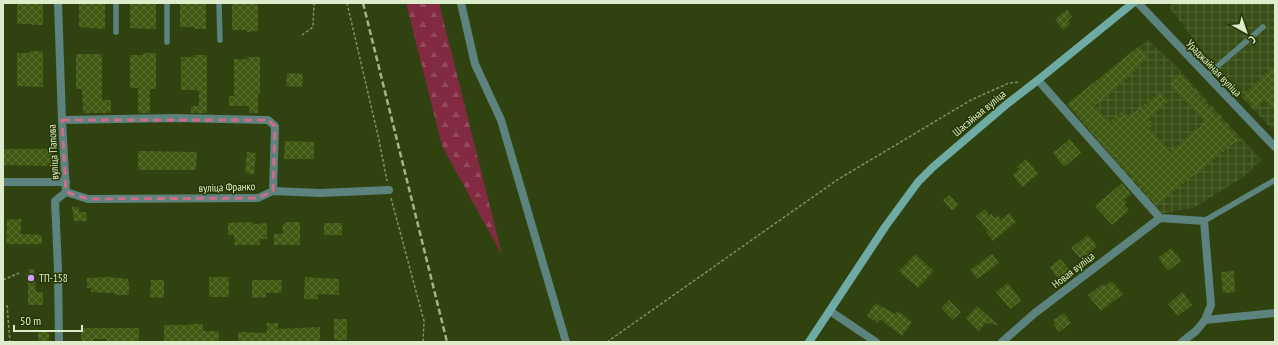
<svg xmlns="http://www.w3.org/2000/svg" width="1278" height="345" viewBox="0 0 1278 345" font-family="'PT Sans Narrow',sans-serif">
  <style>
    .industrial { fill: url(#industrial-grid) }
    .forest { fill: url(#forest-firs) }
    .building { fill: url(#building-cross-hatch) }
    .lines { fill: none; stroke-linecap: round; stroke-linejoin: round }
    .path { stroke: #809167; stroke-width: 1.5; stroke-dasharray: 3 2; stroke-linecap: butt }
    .service { stroke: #5d837f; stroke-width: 5.5 }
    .minor { stroke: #5d837f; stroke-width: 8 }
    .tertiary { stroke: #5d837f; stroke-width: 8 }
    .secondary { stroke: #6daba4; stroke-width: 8 }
    .rail { stroke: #a3b48d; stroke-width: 2.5; stroke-dasharray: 6 3; stroke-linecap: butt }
    .marked { fill: none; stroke: #cd6d88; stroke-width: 3; stroke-dasharray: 8 5; stroke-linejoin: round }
    .poi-dot { fill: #d09dff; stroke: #263703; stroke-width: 1.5 }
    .labels { text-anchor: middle; stroke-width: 3; stroke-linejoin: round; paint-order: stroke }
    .street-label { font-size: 11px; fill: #ddedcb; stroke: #263703 }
    .poi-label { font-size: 11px; fill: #ddedcb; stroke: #263703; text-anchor: start }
  </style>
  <defs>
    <pattern id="industrial-grid" width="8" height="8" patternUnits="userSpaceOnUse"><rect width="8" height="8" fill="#384d15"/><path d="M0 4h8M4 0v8" fill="none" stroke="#546736"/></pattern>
    <pattern id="forest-firs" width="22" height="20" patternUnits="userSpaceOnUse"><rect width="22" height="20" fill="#812a42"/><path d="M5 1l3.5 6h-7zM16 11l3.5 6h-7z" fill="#92495c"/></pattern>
    <pattern id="building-cross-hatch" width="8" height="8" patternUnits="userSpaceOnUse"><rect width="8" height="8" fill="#405912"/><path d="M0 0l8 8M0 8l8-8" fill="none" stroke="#5b7133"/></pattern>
  </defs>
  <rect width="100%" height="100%" fill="#304210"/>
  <path class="industrial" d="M1174,3H1275V132L1225,80L1169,7Z
    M1148,40L1175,65L1261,160L1244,177L1193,208L1159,214L1068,105Z"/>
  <path class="forest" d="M406,3H439L502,255L442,146Z"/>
  <path class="building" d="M17,3H43V25H32V24H17Z
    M79,3H105V29L79,27Z
    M130,3H156V29L130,28Z
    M180,3H206V29H195V27H180Z
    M232,3H258V31L247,32V30H232Z
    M1067,10L1072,17L1068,20L1070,24L1063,30L1055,19Z
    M1138,47L1148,57L1138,66L1139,68L1094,106L1109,123L1121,112L1127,118L1160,92L1168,102L1149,118L1154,125L1149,128L1170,152L1206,122L1170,84L1180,74L1239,139L1156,205L1067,104Z
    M30,51H43V87L17,86V53H30Z
    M143,53H156V89H150V113H138V88H130V55H143Z
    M76,54H102V100H111V113H83L82,89H76Z
    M194,55H207V113H191V106H199V91H197V90H181V57H194Z
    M247,57H260V93H258V113H249V106H229V96H234V59H247Z
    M1275,65V110L1265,99L1255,109L1242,95Z
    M287,73L303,74L302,87L286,86Z
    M1070,139L1081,153L1064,167L1053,153Z
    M285,141L314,142V159H284Z
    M3,149H48V151H52L51,166L3,165Z
    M138,151L197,152L196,170H138Z
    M247,152L256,153L254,174L245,173Z
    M1026,159L1038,174L1022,187L1013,175L1019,170L1017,167Z
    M1122,183L1131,194L1124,200L1127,202L1124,204L1129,210L1112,225L1095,206Z
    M950,195L958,205L952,211L943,200Z
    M72,207H79V212H86L87,221H74Z
    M985,209L989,215L991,214L995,218L998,215L1001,220L1009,213L1016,222L993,241L986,232L988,230L976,216Z
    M16,219H21V234L42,235V244H6L7,220Z
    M253,222V224L267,223V239H260V245H235L234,235H228V223Z
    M285,222H300V245H274V234H282L283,224H286Z
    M324,223H342V235H324Z
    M1088,235L1097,246L1086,256L1085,255L1080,258L1071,248Z
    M1171,248L1181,261L1168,271L1158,258Z
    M915,254L934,271L918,288L899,271Z
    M992,254L999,263L977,279L970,270Z
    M1061,259L1069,270L1057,278L1050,267Z
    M29,269H34L36,292H43V305H28V282H27L26,274H29Z
    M1234,271L1235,292L1223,293L1221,272Z
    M110,277L128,279V281H129V295H115V293L91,292V288H87V278Z
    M209,277H229V297H209Z
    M305,277L339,279V295L318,294V299H304Z
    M151,280H164V298L150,297Z
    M252,280H282L281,293H266V297L252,298Z
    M1112,281L1123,294L1101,311L1088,295L1100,286L1104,284L1106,286Z
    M1008,283L1021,301L1010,309L996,292Z
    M1182,292L1192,305L1178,316L1168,304Z
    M949,300L961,312L953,320L941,308Z
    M875,303L895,314L898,311L912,322L902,336L880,319L878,323L867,316Z
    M977,306L998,325L986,323L979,331L966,318Z
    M1064,313L1071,323L1059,332L1053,324L1055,322L1054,320Z
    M334,319H347V340H334Z
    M267,323H278V329L320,327V341H304L305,342H238V332L267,333Z
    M190,324H203V331H219V342L164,341V325H190Z
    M81,328H139V342H107V339H93V342H81Z
    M38,330H49V342L38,341Z"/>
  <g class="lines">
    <path class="path" d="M347,3L379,140L387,181
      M302,35L313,27L314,3
      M391,198L424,321L423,342
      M3,280L19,273
      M7,305L10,342
      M607,342L837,180L971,100L1009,83L1020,82"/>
    <path class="service" d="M116,3V32
      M219,3L220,40
      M167,42V3
      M1206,76L1263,27
      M1204,221L1275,180"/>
    <path class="minor" d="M58,3L62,120L66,192L55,201L58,269L59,342
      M461,3L475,64L501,120L566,342
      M1038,80L1160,218L1204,221L1211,305L1205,320L1196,331L1182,342
      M62,120L175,118L268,120L275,126L273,191
      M3,182H66
      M66,192L88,199L258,198L273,191L320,193L389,190
      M830,311L876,342
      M1205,320L1275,313
      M1002,342L1035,313L1160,218"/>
    <path class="tertiary" d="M1138,3L1275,147"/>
    <path class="secondary" d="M809,342L885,227L918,182L933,167L1007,104L1038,80L1133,3"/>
    <path class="rail" d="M363,3L447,342"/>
  </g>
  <path class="marked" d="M62,120H268L275,126L273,191L258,198L88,199L66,192Z"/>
  <circle class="poi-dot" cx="31" cy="278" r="4"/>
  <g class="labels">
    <g class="street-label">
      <text transform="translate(1214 68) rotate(46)" y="4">Ураджайная вуліца</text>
      <text transform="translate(979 113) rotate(-40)" y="4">Шасэйная вуліца</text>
      <text transform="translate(53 152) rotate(-93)" y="4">вуліца Папова</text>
      <text transform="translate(227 187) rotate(-2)" y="4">вуліца Франко</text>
      <text transform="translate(1073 270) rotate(-38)" y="4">Новая вуліца</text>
    </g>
    <g class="poi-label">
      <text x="39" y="282">ТП-158</text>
    </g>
  </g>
  <rect width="1278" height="345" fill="none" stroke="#ddedcb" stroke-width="8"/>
  <g transform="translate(1246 32) rotate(140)" stroke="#263703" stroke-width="3" paint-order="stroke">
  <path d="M0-3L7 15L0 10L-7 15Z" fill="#ddedcb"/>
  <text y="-6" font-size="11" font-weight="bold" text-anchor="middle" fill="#ddedcb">С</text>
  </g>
  <path d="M14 325v6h68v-6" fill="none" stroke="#ddedcb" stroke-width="2"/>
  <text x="20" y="325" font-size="12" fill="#ddedcb" stroke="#263703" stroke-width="3" paint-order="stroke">50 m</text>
</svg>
